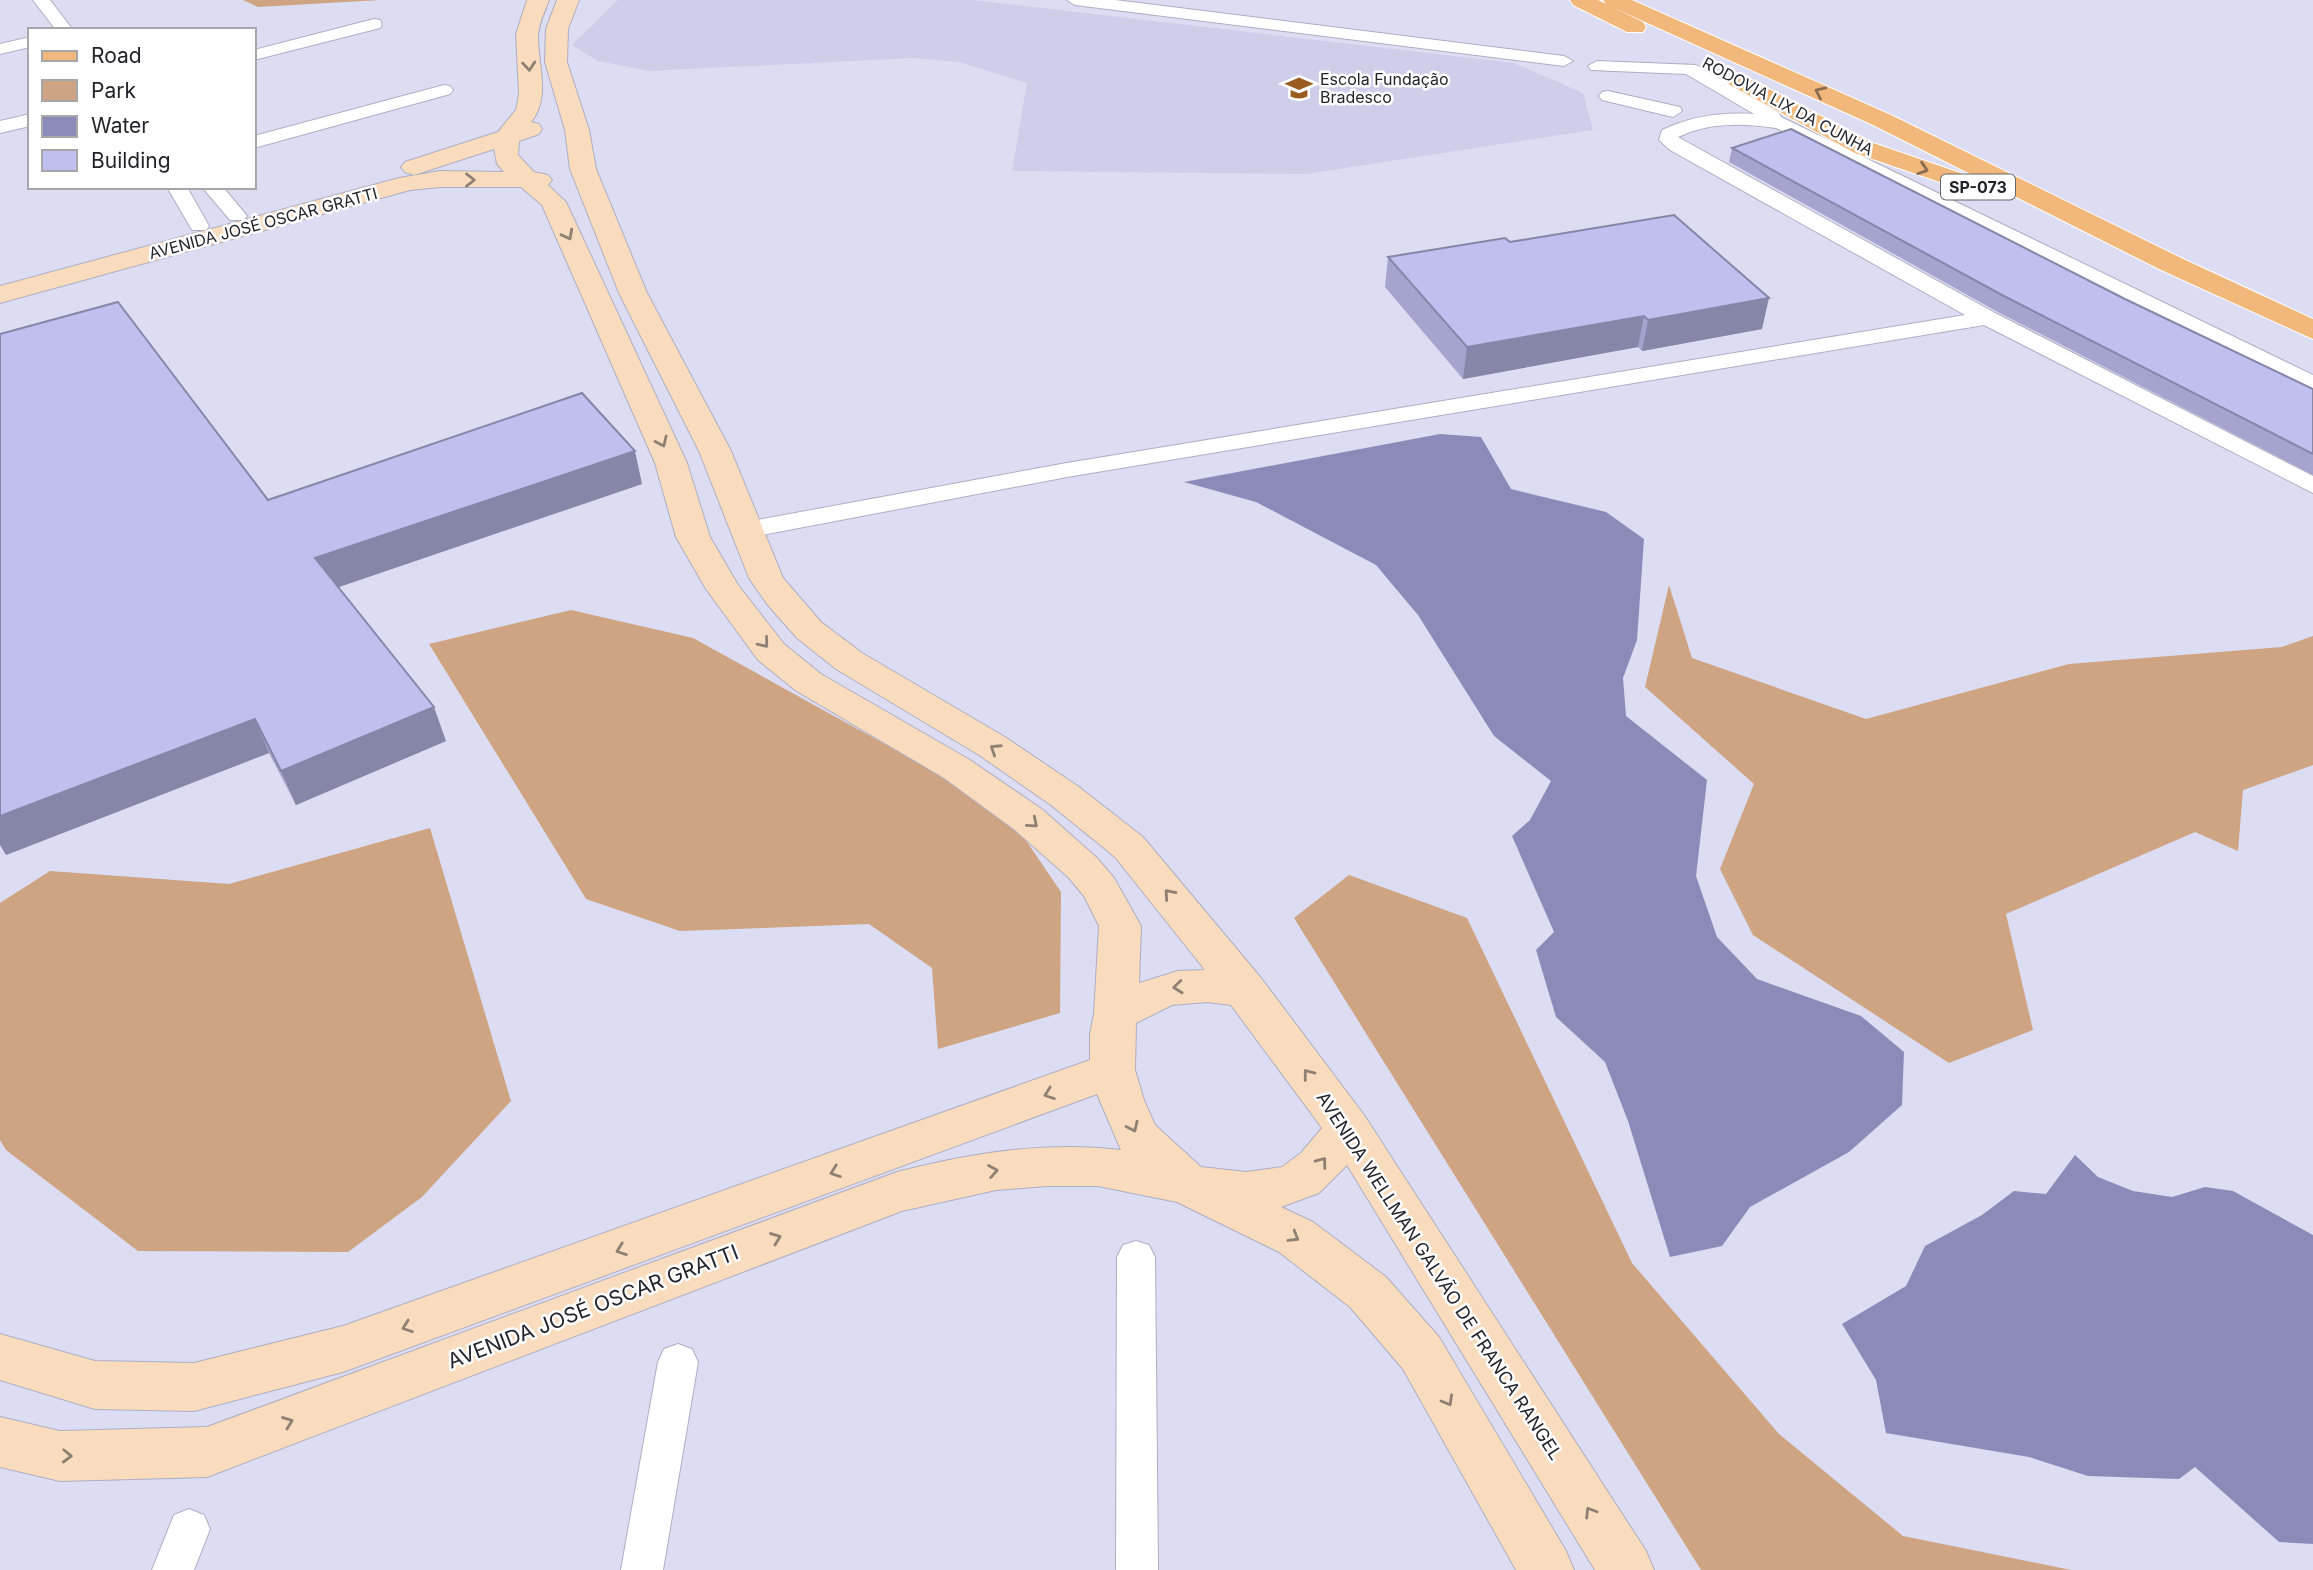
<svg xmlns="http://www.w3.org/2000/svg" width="2313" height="1570" viewBox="0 0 2313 1570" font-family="Inter,sans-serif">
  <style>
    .built { fill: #ceceeb }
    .green { fill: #cea482 }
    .water { fill: #8b8bb9 }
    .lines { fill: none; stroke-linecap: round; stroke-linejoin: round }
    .street-casing { stroke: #aeaec3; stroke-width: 2 }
    .secondary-casing { stroke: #aeaec3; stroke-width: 2 }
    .primary-casing { stroke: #fff; stroke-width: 2 }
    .street { fill: #fff; fill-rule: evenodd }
    .secondary { fill: #f9dcbd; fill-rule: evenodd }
    .primary { fill: #f2b87b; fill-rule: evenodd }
    .wall { fill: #a4a4ce }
    .shaded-wall { fill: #8686a8 }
    .building { fill: #bfbff0; stroke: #8686a8; stroke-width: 2 }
    .oneway { stroke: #8e8074 }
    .oneway2 { stroke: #8a6e53 }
    .labels { text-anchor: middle; stroke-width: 5; stroke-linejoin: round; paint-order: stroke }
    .far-poi-label { font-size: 16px; fill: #23232b; stroke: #fff; text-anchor: start }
    .far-street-label { font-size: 16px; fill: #23232b; stroke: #fff }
    .shield { fill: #fff; stroke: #65656b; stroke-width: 2 }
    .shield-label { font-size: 16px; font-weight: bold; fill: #23232b }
    .street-label { font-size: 18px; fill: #23232b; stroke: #fff }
    .near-street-label { font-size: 21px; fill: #23232b; stroke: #fff }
  </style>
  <rect width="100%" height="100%" fill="#dcdcf2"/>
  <path class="built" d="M618,0H972L1514,63L1583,93L1593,130L1306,174L1012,171L1027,83L959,62L913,58L649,71L598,61L572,45Z"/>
  <path class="green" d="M243,0H380L258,7Z
    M1669,585L1692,658L1866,719L2069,664L2282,647L2313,636V765L2243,790L2238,851L2195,832L2006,914L2033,1030L1949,1063L1753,935L1720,869L1754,784L1645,687Z
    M571,610L693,638L1006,811L1061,892L1060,1013L938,1049L932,968L869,924L680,931L586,899L429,644Z
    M430,828L511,1101L422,1197L348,1252L138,1251L6,1150L0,1140V903L50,871L229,884Z
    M1349,875L1467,918L1632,1263L1779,1434L1903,1536L2071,1570H1701L1294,918Z"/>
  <path class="water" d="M1440,434L1481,437L1511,489L1606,512L1644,539L1637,640L1623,678L1626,716L1707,780L1696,876L1717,937L1757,979L1861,1016L1904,1052L1902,1105L1849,1152L1750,1207L1722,1246L1670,1257L1628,1121L1605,1062L1556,1017L1536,950L1554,932L1512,836L1530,820L1551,781L1494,736L1418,615L1376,565L1256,502L1184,482Z
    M2075,1155L2098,1177L2133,1191L2172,1197L2205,1187L2233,1191L2313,1235V1544L2279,1542L2195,1467L2179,1479L2088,1476L2029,1457L1886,1433L1876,1380L1842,1324L1906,1286L1925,1246L1982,1215L2014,1191L2046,1194Z"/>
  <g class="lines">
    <g class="street-casing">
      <path id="street" d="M33,0H50L73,30H56Z
        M1067,0H1115L1564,56L1573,61L1564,66L1075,5Z
        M374,19L380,20L382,24L380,28L254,60V50Z
        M30,37V47L0,54V44Z
        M1597,61L1696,65L1779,113L1781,117L2313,375V391L2305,389L1776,128C1743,123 1709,122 1678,137L1995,313L2313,476V493L1984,325L1067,477L746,538L737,535L733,530L737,525L746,522L1067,463L1965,315L1670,150L1659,140L1662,130C1692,116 1721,112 1754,114L1686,74L1591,70L1588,66Z
        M444,85L450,86L453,90L450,94L254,148V136Z
        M1608,91L1680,107L1682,111L1673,117L1602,100L1599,96L1602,92Z
        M30,114V126L0,133V121Z
        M167,187H187L209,226L206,230H192Z
        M202,187H223L247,216L244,220H230Z
        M1136,1241L1149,1245L1155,1257L1158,1570H1116L1117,1257L1123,1245Z
        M678,1344L692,1349L698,1362L663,1570H621L658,1362L664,1349Z
        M189,1509L204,1515L210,1529L194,1570H152L174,1515Z"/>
    </g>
    <g class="secondary-casing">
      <path id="secondary" d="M527,0H549C545,11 538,25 538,37C538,66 551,98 531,122L539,124L542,129L539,134L519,141L518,155L534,172L548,175L552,180L548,185L566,202L687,463L710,537L738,585L784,644L821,674L970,760L1043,810L1097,858L1114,878L1141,926L1139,983L1178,971L1205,970L1115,857L1051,805L979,755L836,669L797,638L767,604L749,578L699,451L619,293L570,169L565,130L545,62L546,29L557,0H579L568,29L567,62L589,130L596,169L647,293L731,451L783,578L821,622L862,653L1005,737L1079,787L1143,837L1261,978L1364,1115L1646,1551L1654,1570H1595L1347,1165L1319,1193L1281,1207L1313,1222L1386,1277L1439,1337L1566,1551L1574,1570H1516L1403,1369L1350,1307L1279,1252L1177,1202L1098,1186H1047L996,1190L902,1211L207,1477L60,1481L0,1467V1417L60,1431L207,1427L897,1172C971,1153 1045,1141 1121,1150L1097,1094L343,1372L194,1411L95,1409L0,1380V1334L95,1361L194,1363L343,1326L1090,1060V1034L1094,1014L1099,926L1084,896L1069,878L1015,830L944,778L795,690L758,660L706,589L676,537L655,463L542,205L521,187H440L410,190L0,303V286L399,178L440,171L504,172L497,164L494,149L414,175L405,172L401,167L405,162L498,132L516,110L519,94L516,34ZM1207,1002L1231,1005L1322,1128L1301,1153L1282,1167L1246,1172L1201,1167L1155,1125L1144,1100L1135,1070L1136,1023L1172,1005Z"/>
    </g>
    <g class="primary-casing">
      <path id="primary" d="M1570,0H1598L1606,4L1603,0H1632L1891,115L2179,257L2313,319V339L2159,269L1873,125L1612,7L1643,22L1646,27L1643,32H1627L1573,5Z
        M1738,73L1873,143L1969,176L1973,181L1969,186L1960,189L1855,153L1730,85L1726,80L1730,75Z"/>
    </g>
    <use href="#street" class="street"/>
    <use href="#secondary" class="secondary"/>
    <use href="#primary" class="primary"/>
  </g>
  <path class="wall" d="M1732,148L2125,299L2313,389V475L1996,311L1729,162Z
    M1510,242L1762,329L1642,351L1638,347L1463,379L1385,287L1388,257Z
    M642,484L339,587L446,741L296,805L269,753L6,855L268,500Z"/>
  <path class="shaded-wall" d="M1769,298L1762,329L1642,351L1648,320Z
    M1644,316L1638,347L1463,379L1467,347Z
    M635,451L642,484L327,591L315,558Z
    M434,707L446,741L296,805L281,771Z
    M255,719L269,753L6,855L0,845V816Z"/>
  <path class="building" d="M1791,129L2125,299L2313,389V454L2002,295L1732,148Z
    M1674,215L1769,298L1648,320L1644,316L1467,347L1388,257L1505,238L1510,242Z
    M118,302L268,500L582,393L635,451L315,558L434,707L281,771L255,719L0,816V334Z"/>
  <defs><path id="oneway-chevron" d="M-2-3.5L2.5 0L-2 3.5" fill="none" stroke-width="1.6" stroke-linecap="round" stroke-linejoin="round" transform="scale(1.75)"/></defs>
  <g class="oneway">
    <use href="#oneway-chevron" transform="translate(529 66) rotate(85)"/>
    <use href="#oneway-chevron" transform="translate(470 180)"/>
    <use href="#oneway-chevron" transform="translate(568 235) rotate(62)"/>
    <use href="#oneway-chevron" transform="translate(662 442) rotate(65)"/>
    <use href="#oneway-chevron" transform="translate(764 643) rotate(51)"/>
    <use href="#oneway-chevron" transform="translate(995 749) rotate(-147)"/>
    <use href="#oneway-chevron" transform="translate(1033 823) rotate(40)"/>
    <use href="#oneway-chevron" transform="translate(1169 894) rotate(-131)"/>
    <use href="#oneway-chevron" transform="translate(1178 987) rotate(174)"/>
    <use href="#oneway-chevron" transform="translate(1308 1074) rotate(-127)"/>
    <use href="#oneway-chevron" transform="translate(1049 1094) rotate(160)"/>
    <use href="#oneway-chevron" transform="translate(1133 1127) rotate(65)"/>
    <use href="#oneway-chevron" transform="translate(1322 1162) rotate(-53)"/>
    <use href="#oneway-chevron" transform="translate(993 1171) rotate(-10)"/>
    <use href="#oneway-chevron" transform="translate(835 1172) rotate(160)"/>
    <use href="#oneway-chevron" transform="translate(1294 1237) rotate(31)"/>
    <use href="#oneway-chevron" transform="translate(776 1238) rotate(-21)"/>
    <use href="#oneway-chevron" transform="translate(621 1250) rotate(160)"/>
    <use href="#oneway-chevron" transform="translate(407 1327) rotate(160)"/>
    <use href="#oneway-chevron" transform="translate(1448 1401) rotate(60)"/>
    <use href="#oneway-chevron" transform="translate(288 1422) rotate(-21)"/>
    <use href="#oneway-chevron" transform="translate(67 1456) rotate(2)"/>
    <use href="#oneway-chevron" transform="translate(1590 1512) rotate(-122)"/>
  </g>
  <g class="oneway2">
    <use href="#oneway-chevron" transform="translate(1820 92) rotate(-155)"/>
    <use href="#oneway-chevron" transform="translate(1923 169) rotate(18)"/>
  </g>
  <defs>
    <g id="school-bare" transform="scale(2.1)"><path d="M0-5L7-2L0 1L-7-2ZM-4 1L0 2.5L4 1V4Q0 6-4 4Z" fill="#9a5c21" stroke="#fff" stroke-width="2.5" paint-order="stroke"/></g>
  </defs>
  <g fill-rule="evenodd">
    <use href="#school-bare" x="1299" y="88"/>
  </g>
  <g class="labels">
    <g class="far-poi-label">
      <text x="1320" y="85">Escola Fundação<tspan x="1320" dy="18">Bradesco</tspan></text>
    </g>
    <g class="far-street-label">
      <text transform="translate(1788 106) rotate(28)" y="6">RODOVIA LIX DA CUNHA</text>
      <text transform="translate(263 223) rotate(-15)" y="6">AVENIDA JOSÉ OSCAR GRATTI</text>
    </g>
    <rect class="shield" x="1941" y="174.5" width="74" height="25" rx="5"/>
    <g class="shield-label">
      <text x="1978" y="193">SP-073</text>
    </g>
    <g class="street-label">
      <text transform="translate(1439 1276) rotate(57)" y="6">AVENIDA WELLMAN GALVÃO DE FRANCA RANGEL</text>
    </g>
    <g class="near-street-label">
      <text transform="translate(593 1307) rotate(-21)" y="7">AVENIDA JOSÉ OSCAR GRATTI</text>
    </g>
  </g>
  <rect x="28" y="28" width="228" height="161" fill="#ffffff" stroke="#a7a7aa" stroke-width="2"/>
  <rect x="42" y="51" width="35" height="10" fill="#f2b87b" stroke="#a7a7aa" stroke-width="2"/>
  <text x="91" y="63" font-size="21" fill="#23232b">Road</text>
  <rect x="42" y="80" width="35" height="21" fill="#cea482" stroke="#a7a7aa" stroke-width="2"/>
  <text x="91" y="98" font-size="21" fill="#23232b">Park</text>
  <rect x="42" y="116" width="35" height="21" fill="#8b8bb9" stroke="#a7a7aa" stroke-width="2"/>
  <text x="91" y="133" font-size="21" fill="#23232b">Water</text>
  <rect x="42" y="150" width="35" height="21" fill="#bfbff0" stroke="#a7a7aa" stroke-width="2"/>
  <text x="91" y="168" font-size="21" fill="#23232b">Building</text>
</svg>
